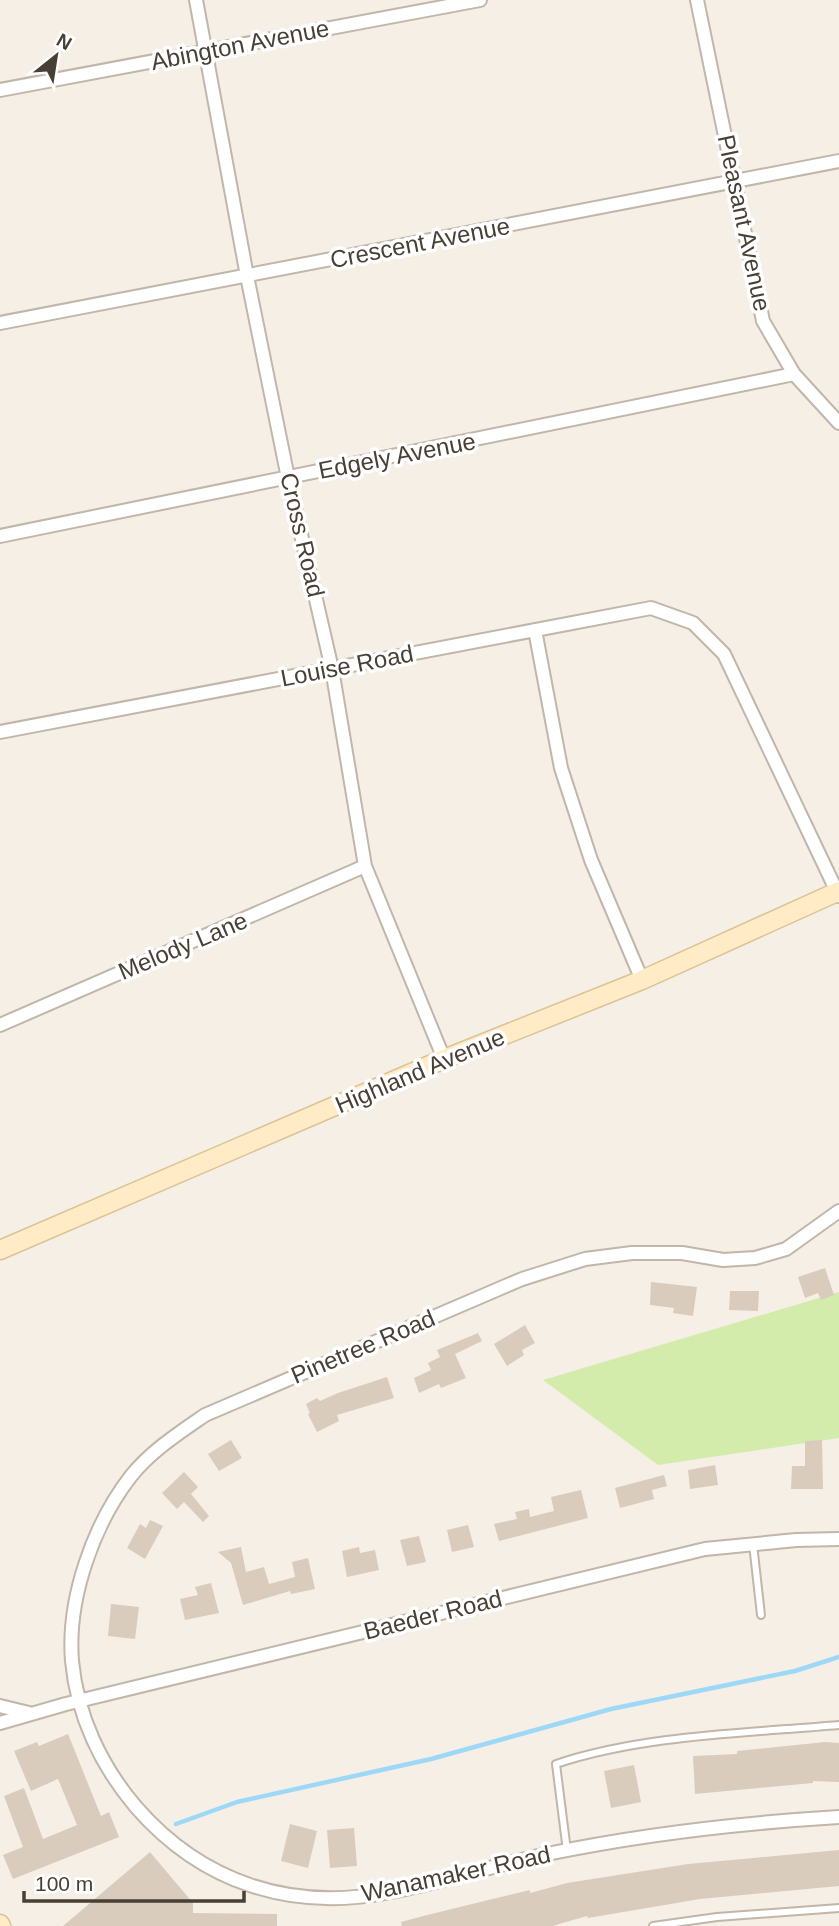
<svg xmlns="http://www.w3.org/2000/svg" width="839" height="1926" viewBox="0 0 839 1926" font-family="Helvetica,sans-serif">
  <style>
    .green { fill: #d4ecab }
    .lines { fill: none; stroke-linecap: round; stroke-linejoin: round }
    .stream { stroke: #9dd9f7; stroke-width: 4.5 }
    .building { fill: #daccbd }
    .lane-casing { stroke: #c1b6a8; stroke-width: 10 }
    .street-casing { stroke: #c1b6a8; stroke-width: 16 }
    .secondary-casing { stroke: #dcc394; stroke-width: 21 }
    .lane { stroke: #fff; stroke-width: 6 }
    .street { stroke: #fff; stroke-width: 12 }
    .secondary { stroke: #ffecc6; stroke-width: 18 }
    .labels { text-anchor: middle; stroke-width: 7; stroke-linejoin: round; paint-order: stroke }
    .street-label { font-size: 24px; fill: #483f35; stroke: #fff }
  </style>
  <rect width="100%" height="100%" fill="#f5efe6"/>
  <path class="green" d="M839,1292V1438L658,1465L543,1380Z"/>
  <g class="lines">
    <path class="stream" d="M176,1824L237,1802L431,1759L611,1709L795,1671L839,1657"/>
  </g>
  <path class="building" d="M825,1268L834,1295L821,1300L818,1293L805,1298L798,1277Z
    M651,1282L697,1287L693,1316L673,1313L674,1308L650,1305Z
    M730,1291H759L758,1311L729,1310Z
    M525,1325L535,1343L522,1350L524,1355L507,1366L494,1344Z
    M478,1333L482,1341L455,1354L466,1378L441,1388L439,1384L419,1393L414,1378L431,1370L428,1363L440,1357L437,1350Z
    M387,1377L394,1398L337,1415L339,1421L317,1432L308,1414L310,1413L306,1404L317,1398L320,1401L338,1393Z
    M231,1440L242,1458L219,1471L208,1454Z
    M822,1440L823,1489H791L792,1466H805V1441Z
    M715,1465L718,1485L690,1489L688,1470Z
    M184,1472L198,1487L191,1494L209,1516L203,1522L184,1502L177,1509L162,1493Z
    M664,1475L667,1486L652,1490L654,1499L620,1508L615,1488Z
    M581,1490L588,1518L499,1541L494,1524L517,1519L515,1512L529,1509L530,1517L554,1511L551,1497Z
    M150,1520L163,1526L145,1559L127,1548L140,1524L146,1528Z
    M468,1525L474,1547L452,1552L447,1530Z
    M419,1536L426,1562L407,1566L400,1540Z
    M241,1547L246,1572L264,1567L269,1584L295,1577L292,1562L308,1558L315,1589L291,1594L290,1591L243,1605L231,1563L218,1552Z
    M359,1547L360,1553L375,1550L379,1570L347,1577L342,1551Z
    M211,1583L219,1613L185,1620L180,1599L198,1595L195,1587Z
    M111,1604L139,1607L135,1639L108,1636Z
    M68,1734L101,1816L109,1812L119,1837L13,1879L3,1855L23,1847L4,1796L24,1788L43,1839L77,1825L58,1779L31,1791L14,1751L37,1742L39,1746Z
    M825,1742L839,1743V1782L813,1781V1783L695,1794L693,1756L737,1754V1751Z
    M634,1765L641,1802L611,1808L604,1771Z
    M290,1824L317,1831L308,1868L281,1861Z
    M354,1828L357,1866L330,1868L327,1830Z
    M839,1850V1886L700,1899L588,1918L587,1916L552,1926H402L401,1922L423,1916L530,1890V1893L567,1883L688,1864Z
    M150,1852L193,1903V1913L277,1914V1926H63Z"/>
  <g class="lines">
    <g class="lane-casing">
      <path id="lane" d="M753,1544L761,1615
        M567,1851L556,1764C642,1735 748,1733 839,1725
        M653,1926L717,1917L839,1908"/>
    </g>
    <g class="street-casing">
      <path id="street" d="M196,0L247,276L288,478L332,669L365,866L444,1059
        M697,0L763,321L794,374L839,423
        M0,90L480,0
        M0,323L839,161
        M0,536L794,374
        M535,630L561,768L591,860L642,980
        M0,732L651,608L693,623L724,654L839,896
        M0,1025L365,866
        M839,1211L786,1249L755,1258L723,1260L682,1253H632L585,1259L522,1279L205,1415C179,1433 151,1451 131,1476C93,1525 67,1599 72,1661C77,1715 101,1766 136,1807C202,1883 292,1912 390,1892C443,1882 495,1865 547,1854C643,1834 741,1823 839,1817
        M0,1706L29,1713
        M0,1723L66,1704L705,1549L796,1540L839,1539"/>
    </g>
    <g class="secondary-casing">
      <path id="secondary" d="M0,1250L444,1059L642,980L839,891
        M0,1924L1,1926"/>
    </g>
    <use href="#lane" class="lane"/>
    <use href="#street" class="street"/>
    <use href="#secondary" class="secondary"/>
  </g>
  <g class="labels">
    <g class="street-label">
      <text transform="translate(240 45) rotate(-11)" y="8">Abington Avenue</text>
      <text transform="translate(744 223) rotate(78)" y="8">Pleasant Avenue</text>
      <text transform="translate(420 243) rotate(-11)" y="8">Crescent Avenue</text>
      <text transform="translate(397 456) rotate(-11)" y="8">Edgely Avenue</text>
      <text transform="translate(302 535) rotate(77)" y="8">Cross Road</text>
      <text transform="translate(347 666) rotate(-11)" y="8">Louise Road</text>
      <text transform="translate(183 946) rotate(-23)" y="8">Melody Lane</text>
      <text transform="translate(420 1071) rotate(-23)" y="8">Highland Avenue</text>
      <text transform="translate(363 1347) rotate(-23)" y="8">Pinetree Road</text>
      <text transform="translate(433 1615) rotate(-14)" y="8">Baeder Road</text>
      <text transform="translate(456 1874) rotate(-12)" y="8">Wanamaker Road</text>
    </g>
  </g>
  <g transform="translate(56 56) rotate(30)" stroke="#ffffff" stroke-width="5" paint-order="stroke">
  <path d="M0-5L12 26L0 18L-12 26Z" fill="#483f35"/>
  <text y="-10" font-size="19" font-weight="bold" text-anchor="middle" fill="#483f35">N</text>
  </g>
  <path d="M24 1891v10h220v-10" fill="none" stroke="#483f35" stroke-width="3.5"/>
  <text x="35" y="1891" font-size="21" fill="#483f35" stroke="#ffffff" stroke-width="5" paint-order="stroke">100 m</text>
</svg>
